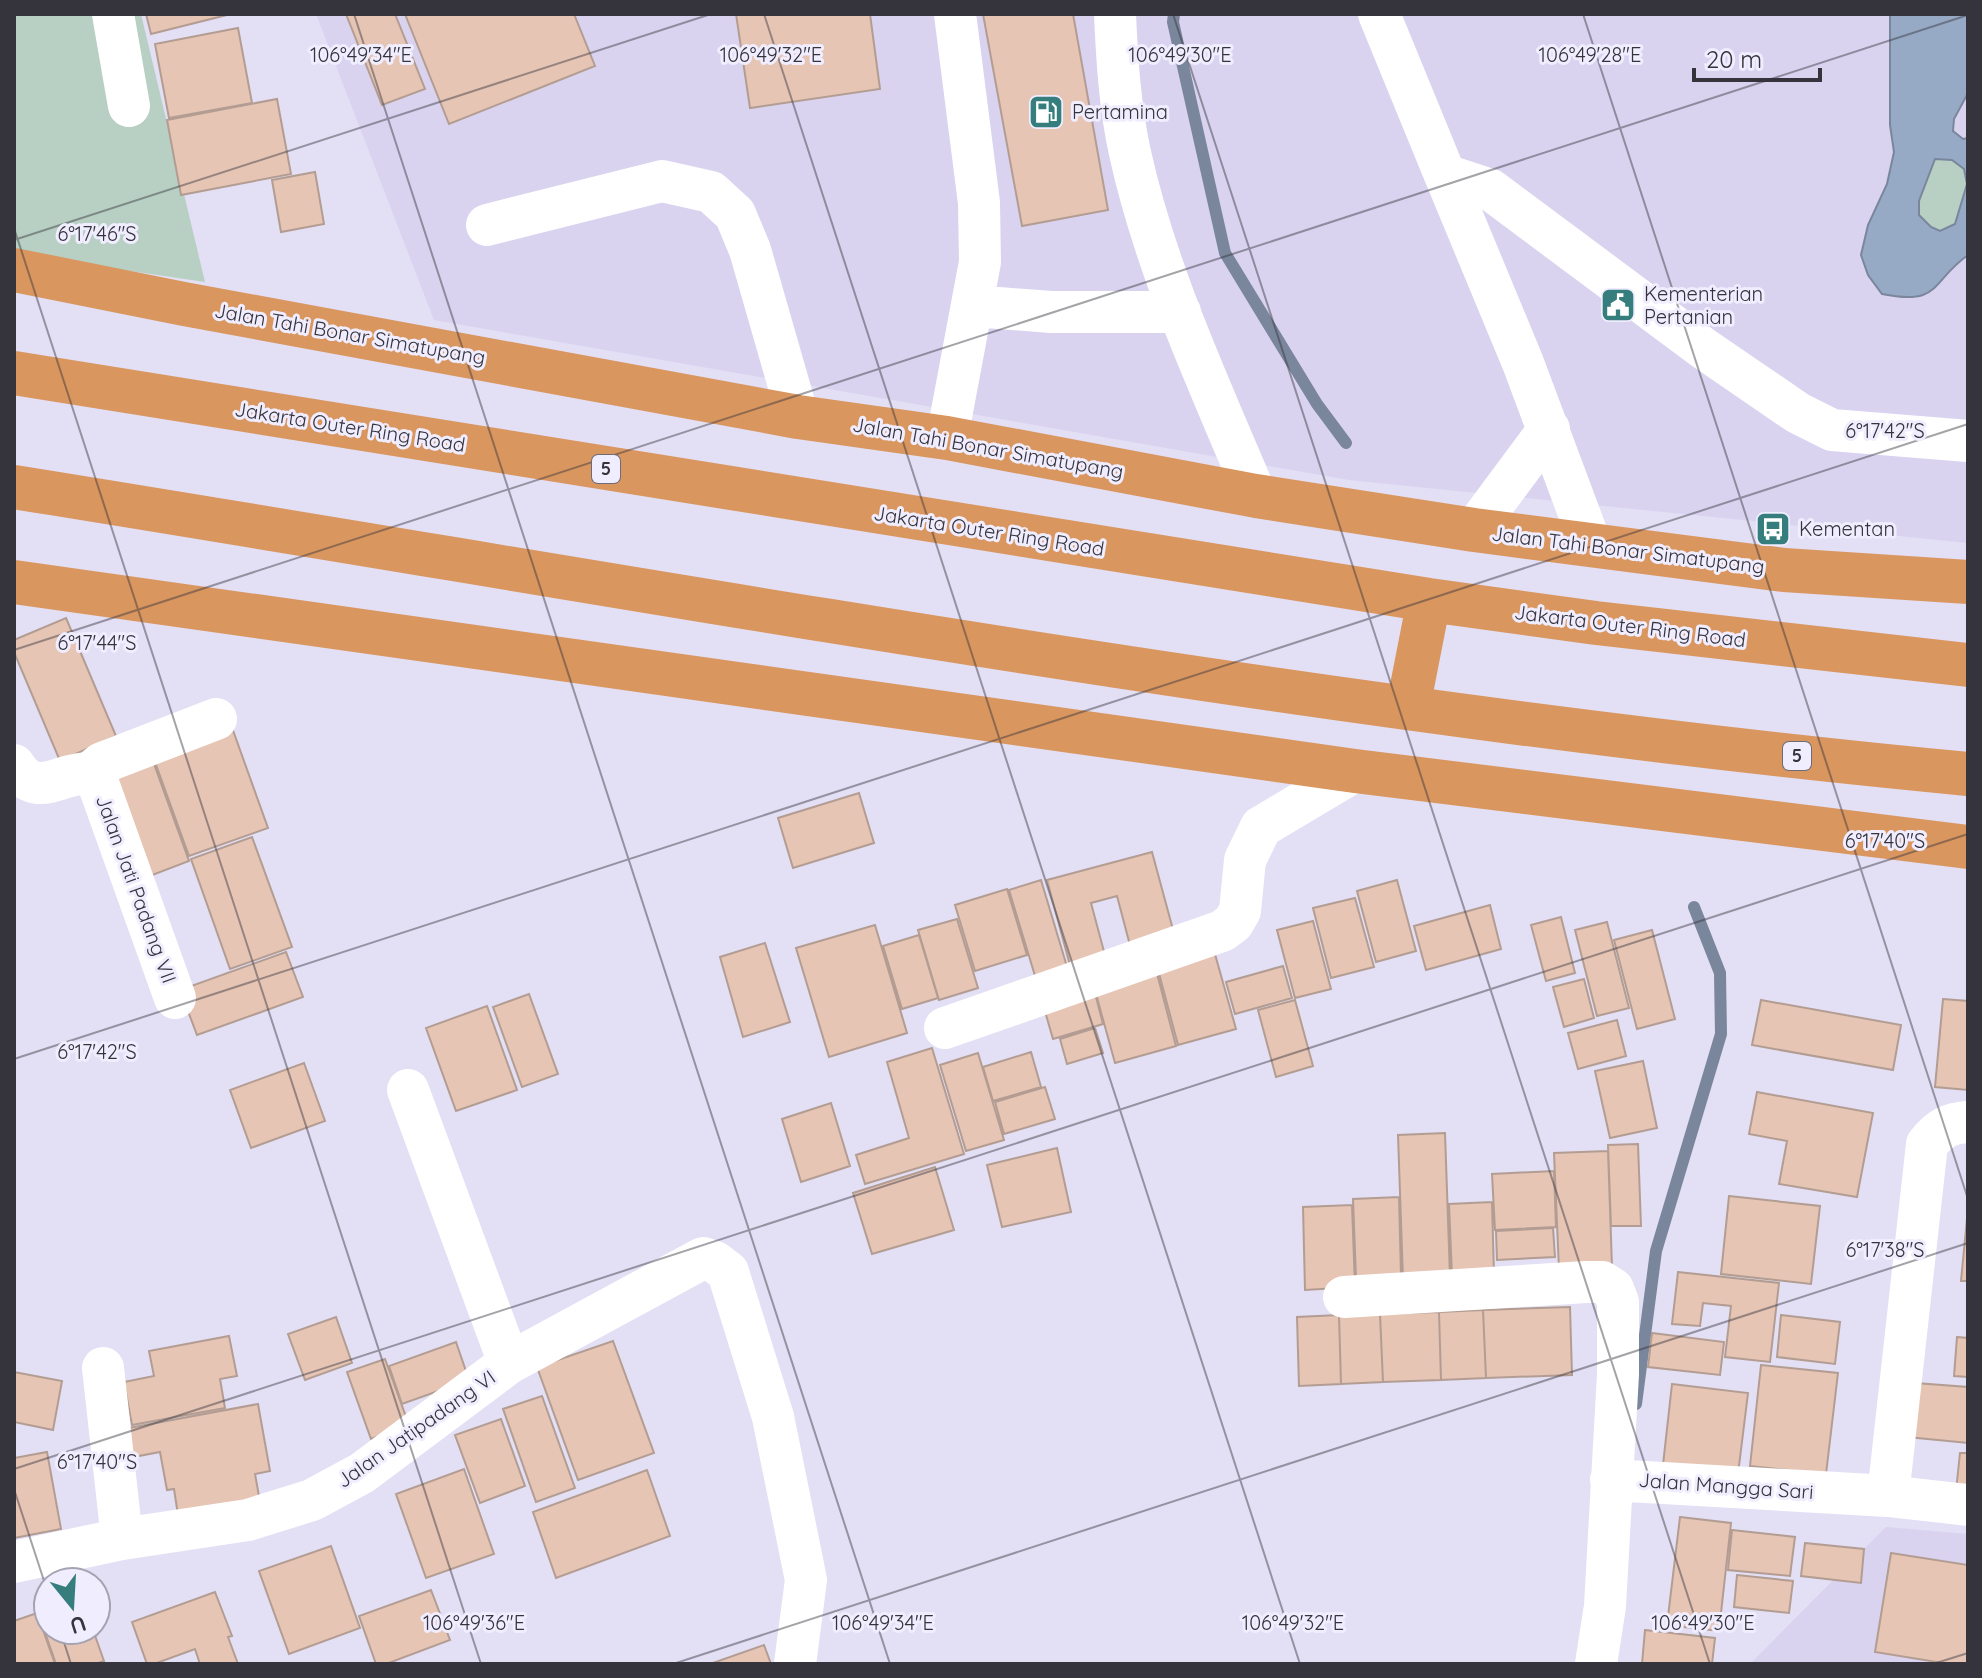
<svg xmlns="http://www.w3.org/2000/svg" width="1982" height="1678" viewBox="0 0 1982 1678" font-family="Quicksand,sans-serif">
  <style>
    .built { fill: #d9d3f0 }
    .green { fill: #b8d0c3 }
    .water { fill: #97aac5; stroke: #7a869c; stroke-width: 2; fill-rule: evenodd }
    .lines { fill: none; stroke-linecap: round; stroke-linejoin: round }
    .stream { stroke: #7a869c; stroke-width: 12 }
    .building { fill: #e6c5b5; stroke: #b39d92; stroke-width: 2 }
    .minor { stroke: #fff; stroke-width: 42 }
    .highway { stroke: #d9965f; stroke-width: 44 }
    .ticks { fill: none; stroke: #35333c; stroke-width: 2; stroke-opacity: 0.45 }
    .labels { text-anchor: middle; stroke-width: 6; stroke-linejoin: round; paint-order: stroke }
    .shield { fill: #f0edff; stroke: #6d6b76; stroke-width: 2 }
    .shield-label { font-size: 18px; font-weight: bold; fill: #35333c }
    .poi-label { font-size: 20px; fill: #35333c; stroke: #f0edff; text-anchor: start }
    .street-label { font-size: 20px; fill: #35333c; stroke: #f0edff }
    .ticks-label { font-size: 20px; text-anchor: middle; fill: #35333c; stroke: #f0edff; stroke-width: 6; stroke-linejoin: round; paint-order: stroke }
  </style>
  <rect width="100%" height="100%" fill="#e3dff5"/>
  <path class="built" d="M316,14H1968V543L1349,480L434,320Z
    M1886,1527L1968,1534V1664H1750Z"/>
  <path class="green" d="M14,14H141L205,282L14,254Z
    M1935,159L1952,160L1964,169L1967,184L1955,224L1940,231L1931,227L1919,215V201Z"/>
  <path class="water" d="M1890,14H1968V93L1954,119L1953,131L1963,139L1968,138V255C1930,282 1941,306 1882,294L1868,275L1861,255L1868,225L1887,184L1894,152L1890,125ZM1935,159L1952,160L1964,169L1967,184L1955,224L1940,231L1931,227L1919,215V201Z"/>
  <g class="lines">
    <path class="stream" d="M1174,14L1173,22L1225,253L1317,404L1346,443
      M1636,1404L1656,1251L1721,1034L1720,973L1694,907"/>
  </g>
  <path class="building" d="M146,14H231L151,34Z
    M346,14H395L425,89L382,105Z
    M405,14H574L595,66L449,124Z
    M736,14H870L880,89L750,108Z
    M983,14H1073L1108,210L1022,226Z
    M238,28L252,103L169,118L155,44Z
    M277,99L291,174L181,195L167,120Z
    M315,172L324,224L281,232L272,180Z
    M66,618L116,736L60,761L14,652V640Z
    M230,722L268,828L189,856L151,751Z
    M154,764L189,861L142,879L106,781Z
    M859,793L874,843L793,868L778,818Z
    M252,837L292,947L230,969L191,859Z
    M1152,852L1175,937L1131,949L1117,896L1091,903L1106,959L1071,969L1047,880Z
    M1041,880L1071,980L1039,989L1009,890Z
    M1397,880L1416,951L1376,962L1357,891Z
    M1007,889L1027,955L975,971L955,905Z
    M1355,898L1374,967L1331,978L1313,908Z
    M1490,905L1501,949L1426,970L1414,926Z
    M1561,917L1575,973L1546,981L1531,925Z
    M957,919L978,988L939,1000L918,930Z
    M1313,921L1331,989L1295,998L1277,930Z
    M1607,922L1629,1008L1597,1016L1575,930Z
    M875,925L907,1033L829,1057L796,948Z
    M1652,930L1675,1019L1637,1029L1614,940Z
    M919,935L938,998L902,1009L883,946Z
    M765,943L790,1022L743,1037L720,957Z
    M1213,947L1236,1029L1178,1045L1156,962Z
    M286,952L303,997L197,1035L180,990Z
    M1155,966L1176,1046L1115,1063L1093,983Z
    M1283,966L1292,998L1235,1014L1226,982Z
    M1584,979L1594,1018L1564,1027L1553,987Z
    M1095,993L1103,1024L1053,1039L1044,1008Z
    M529,994L558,1074L522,1087L493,1007Z
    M1943,999L1968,1001V1090L1935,1087Z
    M1295,1000L1313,1066L1276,1077L1258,1010Z
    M1761,1000L1901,1025L1893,1070L1752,1045Z
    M487,1006L517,1090L456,1111L426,1028Z
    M1617,1020L1626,1056L1578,1069L1568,1033Z
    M1095,1028L1103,1053L1067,1064L1060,1039Z
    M932,1048L964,1154L865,1184L856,1155L909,1138L887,1062Z
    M1031,1052L1041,1087L993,1101L983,1067Z
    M978,1053L1004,1140L966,1151L940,1065Z
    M1643,1061L1657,1128L1610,1138L1595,1071Z
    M304,1063L325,1121L251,1148L230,1090Z
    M1045,1087L1055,1119L1004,1134L995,1102Z
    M1757,1092L1873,1113L1857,1197L1779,1184L1787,1141L1749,1134Z
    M831,1103L850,1166L801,1182L782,1119Z
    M1445,1133L1450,1277L1403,1279L1398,1135Z
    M1638,1144L1641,1226H1611L1608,1145Z
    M1057,1148L1071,1212L1002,1227L987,1165Z
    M1608,1151L1612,1267L1559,1270L1554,1153Z
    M935,1167L954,1230L872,1254L853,1193Z
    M1554,1171L1556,1227L1495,1230L1492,1174Z
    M1729,1196L1820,1206L1811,1284L1721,1274Z
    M1399,1197L1401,1276L1356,1278L1353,1199Z
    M1492,1202L1494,1275L1452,1276L1449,1204Z
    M1352,1205L1355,1287L1305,1290L1303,1207Z
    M1968,1208V1281H1961Z
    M1553,1228L1555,1257L1497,1260L1496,1231Z
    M1678,1272L1779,1283L1770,1362L1725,1357L1731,1306L1703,1303L1700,1326L1672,1324Z
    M1570,1307L1572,1375L1486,1378L1483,1310Z
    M1483,1310L1486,1378L1441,1380L1439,1312Z
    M1439,1312L1441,1380L1383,1382L1380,1314Z
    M1380,1314L1383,1382L1341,1384L1339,1315Z
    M1339,1315L1341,1384L1299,1386L1297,1317Z
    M1781,1315L1840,1322L1835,1364L1777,1357Z
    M336,1317L352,1363L305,1380L288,1334Z
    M1652,1333L1724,1342L1720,1375L1648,1367Z
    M229,1336L237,1376L220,1379L225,1408L132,1425L124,1382L154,1376L149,1351Z
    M1957,1337L1968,1338V1377L1954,1376Z
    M613,1341L654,1453L578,1480L537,1367Z
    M456,1342L469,1380L402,1404L389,1366Z
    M385,1359L409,1425L371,1439L347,1372Z
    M1761,1365L1838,1373L1826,1474L1750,1466Z
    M14,1372L62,1381L53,1430L14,1422Z
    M1902,1382L1968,1387V1443L1897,1436Z
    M1672,1384L1748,1393L1738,1474L1663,1465Z
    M542,1396L575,1488L536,1502L503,1409Z
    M258,1404L270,1471L255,1474L262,1513L180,1528L174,1489L167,1490L160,1452L123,1459L118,1430Z
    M501,1419L525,1486L480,1503L455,1435Z
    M47,1452L61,1529L14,1538V1458Z
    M1960,1453H1968V1492L1956,1491Z
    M464,1469L494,1554L426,1578L396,1494Z
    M647,1470L670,1536L556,1578L533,1512Z
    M1680,1517L1731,1523L1719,1631L1667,1625Z
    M1732,1530L1795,1537L1790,1576L1728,1570Z
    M1805,1543L1864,1549L1861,1583L1801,1576Z
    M331,1546L360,1628L289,1654L259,1571Z
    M1891,1553L1968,1565V1664H1949L1875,1652Z
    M1737,1575L1793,1581L1789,1613L1734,1607Z
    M431,1590L450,1640L386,1664H376L359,1616Z
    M215,1592L232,1636L228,1637L238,1664H200L195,1649L154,1664H147L132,1622Z
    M37,1613L55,1664H14V1621Z
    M48,1618V1630H93L104,1661L95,1664H56L41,1621Z
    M1645,1630L1715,1638L1712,1664H1642Z
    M764,1645L771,1664H710Z"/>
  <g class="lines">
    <path class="minor" d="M113,14L129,106
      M1115,14C1117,60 1120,108 1130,153C1156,271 1209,384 1256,496
      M1379,14L1445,175L1491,190L1703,348L1798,413L1832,430L1968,441
      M1445,175L1523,363L1591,545
      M487,225L662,181L711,192L735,214L750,250L798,417
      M973,306L1051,312H1180
      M947,438L980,262L979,203L955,14
      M1474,530L1549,429
      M14,765C37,801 59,772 90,773L98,783L175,998
      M90,773L102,763L216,719
      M945,1028L1222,931L1233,923L1240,911L1245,860L1261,827L1355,771
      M408,1090L509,1363
      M1344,1297L1586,1282H1602L1613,1289L1618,1302V1374L1605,1606L1596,1664
      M103,1368L122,1539
      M1611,1480L1888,1496L1968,1505
      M1888,1496L1927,1144C1939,1129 1949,1123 1968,1122
      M14,1562L122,1539L248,1520L312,1500L362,1473L509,1363L703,1258L715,1262L728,1272L773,1417L806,1580L795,1664"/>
    <path class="highway" d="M14,270L184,304L798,417L947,438L1256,496L1474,530L1784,570L1968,582
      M14,373L1429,600L1596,623L1968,665
      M14,487C664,591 1312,712 1968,774
      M14,582L1355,771L1968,847
      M1408,707L1429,600"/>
  </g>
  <path class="ticks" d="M354,14L890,1664M764,14L1300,1664M1173,14L1710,1664M1583,14L1968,1199M14,228L481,1664M14,240L711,14M14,650L1968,15M14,1059L1968,424M14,1469L1968,834M14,1489L48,1593M60,1630L71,1664M673,1664L1968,1243M1933,1664L1968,1653"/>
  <defs>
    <g id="fuel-square" transform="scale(1.8)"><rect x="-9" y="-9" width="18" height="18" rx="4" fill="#367e7d" stroke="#f0edff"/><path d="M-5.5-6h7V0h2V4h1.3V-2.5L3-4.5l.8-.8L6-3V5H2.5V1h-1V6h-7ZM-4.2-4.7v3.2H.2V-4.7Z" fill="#fff"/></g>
    <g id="civic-square" transform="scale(1.8)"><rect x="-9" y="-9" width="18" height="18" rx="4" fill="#367e7d" stroke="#f0edff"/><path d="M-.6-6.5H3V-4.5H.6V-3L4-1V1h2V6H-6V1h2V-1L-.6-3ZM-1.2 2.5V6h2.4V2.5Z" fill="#fff"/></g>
    <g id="bus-square" transform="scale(1.8)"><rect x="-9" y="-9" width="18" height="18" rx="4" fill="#367e7d" stroke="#f0edff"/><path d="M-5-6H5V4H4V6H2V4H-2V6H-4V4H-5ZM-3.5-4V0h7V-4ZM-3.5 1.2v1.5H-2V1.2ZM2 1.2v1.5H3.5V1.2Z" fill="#fff"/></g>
  </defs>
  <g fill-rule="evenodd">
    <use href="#fuel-square" x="1046" y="112"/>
    <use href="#civic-square" x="1618" y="305"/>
    <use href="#bus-square" x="1773" y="529"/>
  </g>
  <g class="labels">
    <g class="shield">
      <rect x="592" y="455" width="28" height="28" rx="6"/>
      <rect x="1783" y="742" width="28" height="28" rx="6"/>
    </g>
    <g class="shield-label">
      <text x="606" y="475">5</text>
      <text x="1797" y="762">5</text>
    </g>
    <g class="poi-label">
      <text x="1072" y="119">Pertamina</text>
      <text x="1644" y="301">Kementerian<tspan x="1644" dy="23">Pertanian</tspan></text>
      <text x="1799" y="536">Kementan</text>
    </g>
    <g class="street-label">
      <text transform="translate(350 334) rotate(10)" y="7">Jalan Tahi Bonar Simatupang</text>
      <text transform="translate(350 427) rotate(9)" y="7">Jakarta Outer Ring Road</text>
      <text transform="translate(988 448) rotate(10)" y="7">Jalan Tahi Bonar Simatupang</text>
      <text transform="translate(989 531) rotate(9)" y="7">Jakarta Outer Ring Road</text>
      <text transform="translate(1628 550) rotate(7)" y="7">Jalan Tahi Bonar Simatupang</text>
      <text transform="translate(1630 626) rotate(7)" y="7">Jakarta Outer Ring Road</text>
      <text transform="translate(136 889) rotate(70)" y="7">Jalan Jati Padang VII</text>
      <text transform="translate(416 1429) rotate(-35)" y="7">Jalan Jatipadang VI</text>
      <text transform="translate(1726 1486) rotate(4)" y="7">Jalan Mangga Sari</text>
    </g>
  </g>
  <g class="ticks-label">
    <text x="361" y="62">106°49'34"E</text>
    <text x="771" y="62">106°49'32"E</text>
    <text x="1180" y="62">106°49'30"E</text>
    <text x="1590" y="62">106°49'28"E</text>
    <text x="97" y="241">6°17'46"S</text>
    <text x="1885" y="438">6°17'42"S</text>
    <text x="97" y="650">6°17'44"S</text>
    <text x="1885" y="848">6°17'40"S</text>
    <text x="97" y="1059">6°17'42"S</text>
    <text x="1885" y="1257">6°17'38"S</text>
    <text x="97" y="1469">6°17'40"S</text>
    <text x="474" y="1630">106°49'36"E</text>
    <text x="883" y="1630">106°49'34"E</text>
    <text x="1293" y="1630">106°49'32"E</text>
    <text x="1703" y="1630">106°49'30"E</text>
  </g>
  <rect width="1982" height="1678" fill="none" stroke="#35333c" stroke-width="32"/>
  <g transform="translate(72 1606) rotate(162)"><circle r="38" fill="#f0edff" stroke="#a5a3b1" stroke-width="2"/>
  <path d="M0-6L14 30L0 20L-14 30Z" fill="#367e7d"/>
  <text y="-12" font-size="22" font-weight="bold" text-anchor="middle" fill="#35333c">U</text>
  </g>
  <path d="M1694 68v12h126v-12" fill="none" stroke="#35333c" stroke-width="4"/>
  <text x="1706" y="68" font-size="24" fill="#35333c" stroke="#f0edff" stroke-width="6" paint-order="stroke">20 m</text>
</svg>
